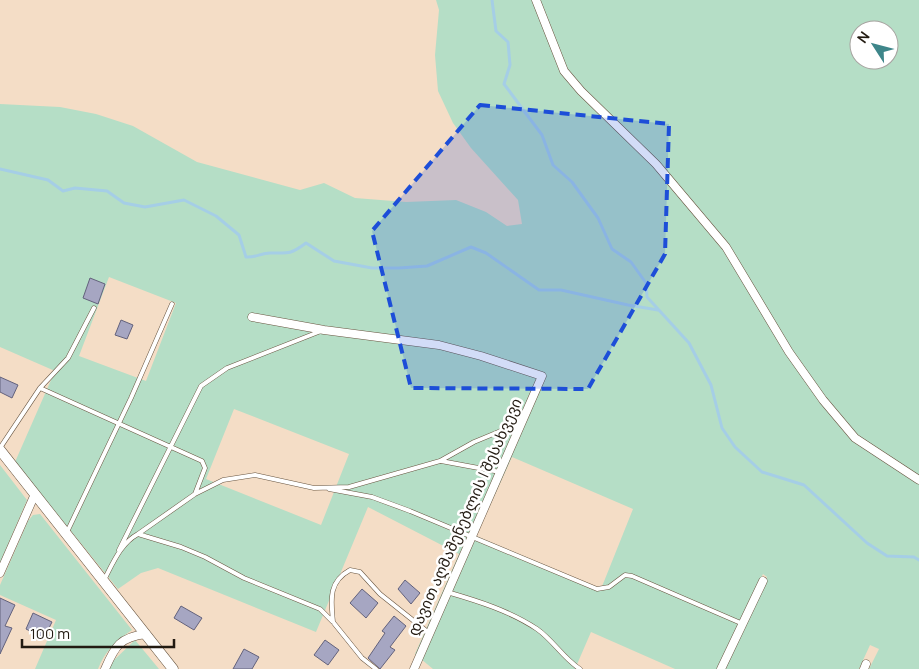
<svg xmlns="http://www.w3.org/2000/svg" width="919" height="669" viewBox="0 0 919 669" font-family="Manrope,'Noto Sans Georgian',sans-serif">
  <style>
    .green { fill: #b5dec6; fill-rule: evenodd }
    .lines { fill: none; stroke-linecap: round; stroke-linejoin: round }
    .stream { stroke: #a5cee6; stroke-width: 3 }
    .building { fill: #a6a6c2; stroke: #63627c }
    .service-casing { stroke: #685540; stroke-width: 5 }
    .minor-casing { stroke: #685540; stroke-width: 9 }
    .tertiary-casing { stroke: #685540; stroke-width: 11 }
    .service { stroke: #fff; stroke-width: 4 }
    .minor { stroke: #fff; stroke-width: 8 }
    .tertiary { stroke: #fff; stroke-width: 10 }
    .marked { fill: #1d4ed8; fill-opacity: 0.2; stroke: #1d4ed8; stroke-width: 4; stroke-dasharray: 10 6; stroke-linejoin: round }
    .labels { text-anchor: middle; stroke-width: 5; stroke-linejoin: round; paint-order: stroke }
    .street-label { font-size: 15px; fill: #221a11; stroke: #fff }
  </style>
  <rect width="100%" height="100%" fill="#f4ddc6"/>
  <path class="green" d="M436,0H919V669H869L879,649L870,645L859,669H724L767,577L763,574L717,669H675L591,632L575,669H433L415,654L459,554L368,507L316,632L158,568L141,573L118,589L15,462L55,371L0,347V104L60,107L96,114L133,126L197,162L300,190L324,183L355,198L406,202L456,200L486,212L507,226L522,224L518,200L471,148L453,123L438,91L435,55L439,10ZM859,30H889V60H859ZM109,277L176,303L146,381L79,356ZM234,409L349,454L321,525L206,479ZM512,457L633,509L601,589L476,536Z
    M0,465L27,500L0,563Z
    M40,514L132,630C116,641 105,651 98,669H35L56,620L0,595V585L28,521L33,515Z
    M135,640L159,669H109L112,662Z"/>
  <g class="lines">
    <path class="stream" d="M492,0L496,31L508,42L510,65L504,84L542,135L553,165L572,182L598,218L612,249L631,262L646,283L647,297L689,343L711,385L722,428L735,447L762,472L804,485L867,543L887,556L914,557L919,560
      M0,169L48,180L63,191L75,188L107,191L124,203L145,207L184,200L216,216L239,235L246,257C255,258 261,253 270,253C288,253 290,255 306,243L334,261L372,268H399L427,266L471,247L486,253L539,290H561L628,305L658,310"/>
  </g>
  <path class="building" d="M90,278L105,284L98,304L83,298Z
    M121,320L133,325L127,339L115,335Z
    M0,377L18,385L12,398L0,392Z
    M405,580L420,593L411,604L398,589Z
    M362,589L378,603L366,618L350,603Z
    M0,598L15,605L5,626L12,628L0,654Z
    M181,606L202,618L194,630L174,618Z
    M33,613L52,622L44,638L26,629Z
    M394,616L406,626L390,647L395,650L380,669L368,658L385,633L382,631Z
    M325,640L339,650L328,665L314,655Z
    M244,649L259,657L252,669H233Z"/>
  <g class="lines">
    <g class="service-casing">
      <path id="service" d="M40,388L202,461L205,468L195,494
        M0,448L40,388L68,358L94,308
        M441,461L500,472
        M329,489L372,497L410,511L597,589L609,587L625,575L632,576L743,624
        M67,532L131,398L172,304
        M138,534L195,494L223,480L255,475L314,488L349,487L440,461L474,442L520,423
        M119,550L201,386L227,368L321,331
        M104,580C113,563 121,543 138,534L181,547L205,557L244,578L320,609L333,622L362,658L376,669
        M447,592C478,601 510,611 537,629C553,640 563,658 580,669
        M333,622C331,600 328,582 350,570L360,572L380,594L429,633"/>
    </g>
    <g class="minor-casing">
      <path id="minor" d="M536,0L564,71L581,91L656,164L726,247L789,352L823,400L855,438L919,480
        M252,317L324,330L439,345L481,356L542,376L414,669
        M0,573L35,494
        M105,669C115,646 120,637 146,634
        M721,669L763,581
        M864,669L866,664"/>
    </g>
    <g class="tertiary-casing">
      <path id="tertiary" d="M0,450L173,669"/>
    </g>
    <use href="#service" class="service"/>
    <use href="#minor" class="minor"/>
    <use href="#tertiary" class="tertiary"/>
  </g>
  <path class="marked" d="M480,105L669,124L665,254L588,389L411,388L372,231Z"/>
  <g class="labels">
    <g class="street-label">
      <text transform="translate(465 517) rotate(-66)" y="5">დავით აღმაშენებლის I შესახვევი</text>
    </g>
  </g>
  <g transform="translate(874 45) rotate(306)"><circle r="24" fill="#ffffff" stroke="#a7a3a0"/>
  <path d="M0-4L9 19L0 12L-9 19Z" fill="#3e868a"/>
  <text y="-8" font-size="14" font-weight="bold" text-anchor="middle" fill="#221a11">N</text>
  </g>
  <path d="M22 639v8h152v-8" fill="none" stroke="#221a11" stroke-width="2.5"/>
  <text x="30" y="639" font-size="15" fill="#221a11" stroke="#ffffff" stroke-width="4" paint-order="stroke">100 m</text>
</svg>
